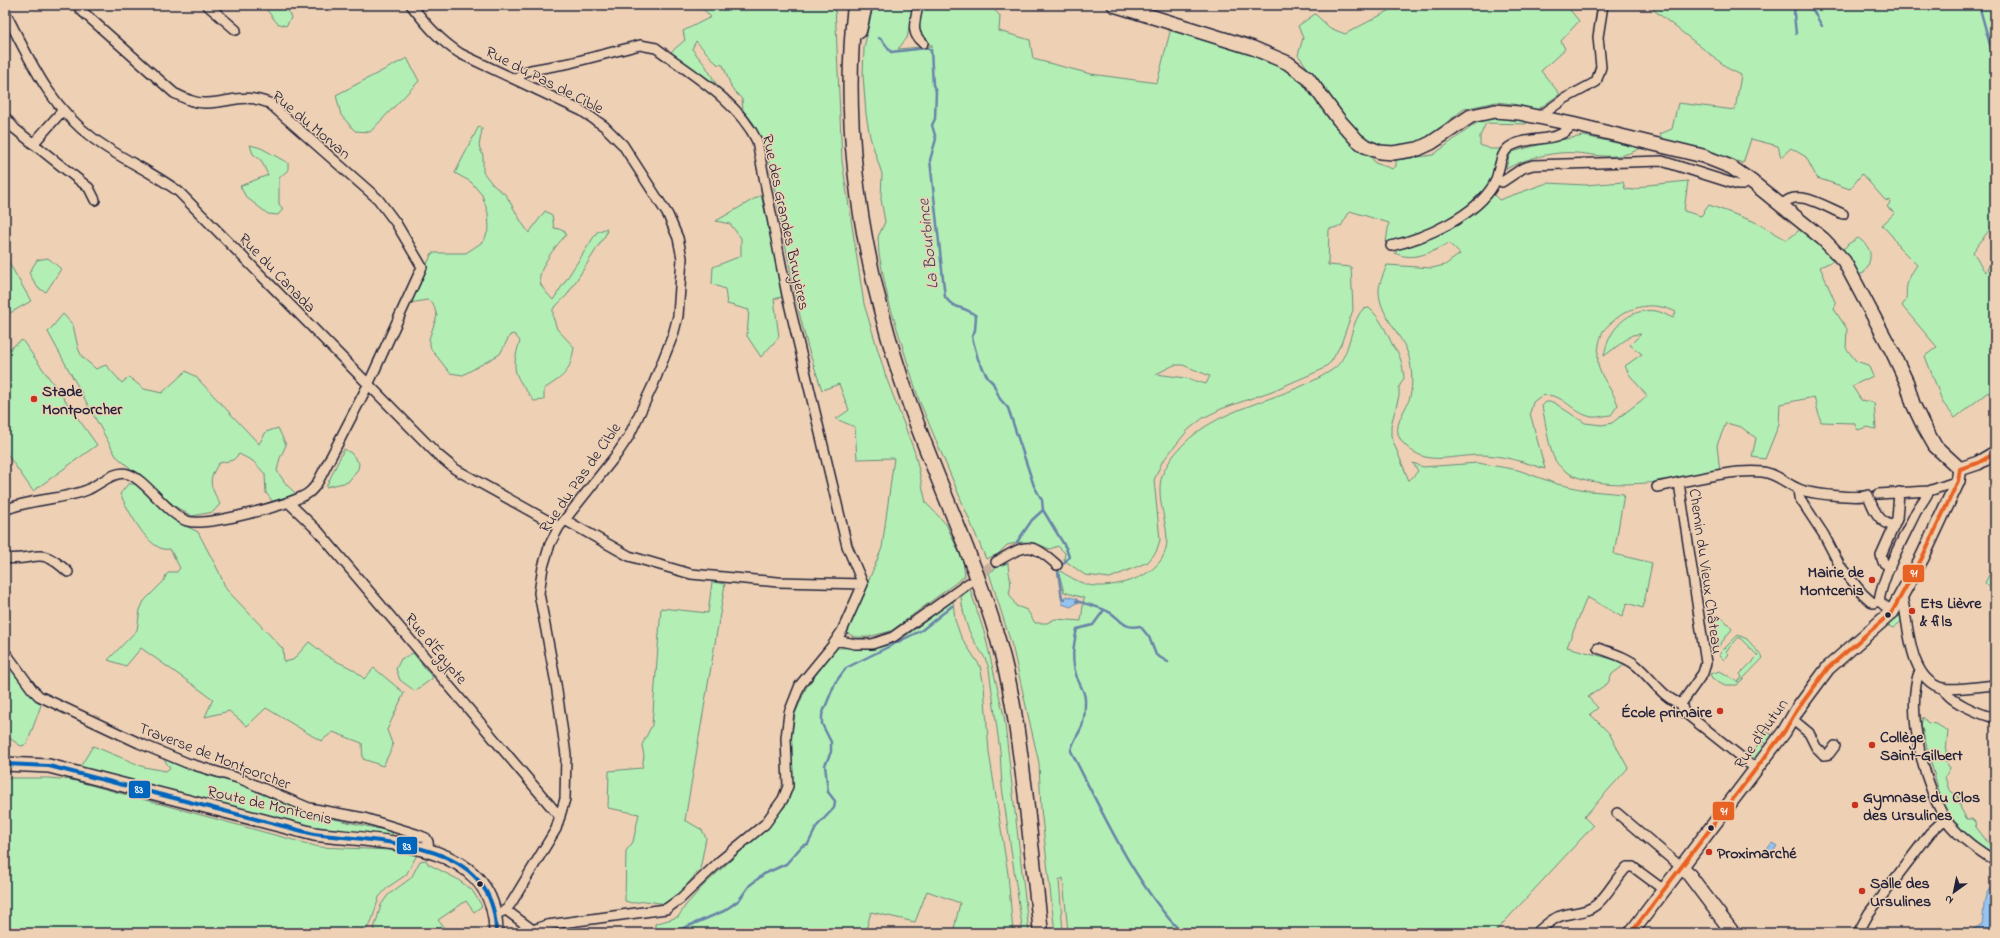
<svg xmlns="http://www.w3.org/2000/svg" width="2000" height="938" viewBox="0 0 2000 938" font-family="'Indie Flower',sans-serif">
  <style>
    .green { fill: #b3efb5; stroke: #6a8878; fill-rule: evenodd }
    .water { fill: #96c4f0; stroke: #6883a8 }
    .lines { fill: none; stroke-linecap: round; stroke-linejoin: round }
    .stream { stroke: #6883a8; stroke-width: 2.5 }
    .street-tunnel { stroke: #c5ae9c; stroke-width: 9; stroke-dasharray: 9 4.5; stroke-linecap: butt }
    .street-casing { stroke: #22223b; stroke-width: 12 }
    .secondary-casing { stroke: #22223b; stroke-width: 16 }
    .primary-casing { stroke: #22223b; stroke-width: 17 }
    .street { stroke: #eed1b4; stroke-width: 9 }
    .secondary { stroke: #eed1b4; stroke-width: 13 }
    .primary { stroke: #eed1b4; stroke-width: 14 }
    .bus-1-casing { stroke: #eed1b4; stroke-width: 7 }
    .bus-2-casing { stroke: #eed1b4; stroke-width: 7 }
    .bus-1 { stroke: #e86223; stroke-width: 4 }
    .bus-2 { stroke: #0065bd; stroke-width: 4 }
    .poi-dot { fill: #c8321e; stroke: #eed1b4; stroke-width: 1.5 }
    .bus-dot { fill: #22223b; stroke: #eed1b4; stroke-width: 1.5 }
    .labels { text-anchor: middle; stroke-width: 3; stroke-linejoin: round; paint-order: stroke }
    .street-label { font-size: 16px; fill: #22223b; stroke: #eed1b4 }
    .poi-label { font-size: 16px; font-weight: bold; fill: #22223b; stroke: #eed1b4; text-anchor: start }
    .water-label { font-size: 17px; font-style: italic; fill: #39425f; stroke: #eed1b4 }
    .line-badge { stroke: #eed1b4; stroke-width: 1.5 }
    .badge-label { font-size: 11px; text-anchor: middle; font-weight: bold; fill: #fff }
  </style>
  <rect width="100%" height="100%" fill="#eed1b4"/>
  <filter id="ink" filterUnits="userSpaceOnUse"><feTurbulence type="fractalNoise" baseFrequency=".025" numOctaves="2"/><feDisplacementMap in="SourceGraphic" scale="8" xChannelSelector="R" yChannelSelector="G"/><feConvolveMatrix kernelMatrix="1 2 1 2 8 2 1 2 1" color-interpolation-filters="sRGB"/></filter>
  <g filter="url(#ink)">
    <path class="green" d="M263,5H286L291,18L286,26L277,23Z
      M699,5H835L842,161L864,304L886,377L915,453L926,503L946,524L963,561L965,576L891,631L868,637H855L847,633L882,548L894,458L857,459L855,427L836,419L849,410L839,384L822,390L808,348L797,304L768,156L754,124L743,110L742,99L732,89L723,65L717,64L696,41L692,49L705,65L717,85L670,53L685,40L683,31L711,17Z
      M873,5H914L907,38L898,49L933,46L920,38L918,27L921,5H990L1000,16L999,31L1030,40L1033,59L1091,74L1157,83L1171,28L1263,57L1296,75L1301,79L1349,139L1372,158L1375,163L1393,169L1396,166V160L1433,155L1478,122L1487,118L1507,116L1527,119L1526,124L1486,123L1480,136V145L1490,149H1502L1491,182L1468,205L1452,217L1428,231L1386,242L1389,223L1350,211L1341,226L1329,229L1328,265L1351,267L1353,310L1341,344L1331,362L1321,370L1272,391L1221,409L1203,418L1188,430L1162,462L1154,480L1160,540L1156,552L1148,562L1110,578L1085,575L1064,560L1065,553L1058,546L1050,549L1035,543L1021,542L1007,545L998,554L986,559L919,400L888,299L879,254L878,237L885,222L881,199L882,174L870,137L866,114L863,75L864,48ZM1174,365H1183L1210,376L1206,384L1186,378L1156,374Z
      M1400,5H1566L1579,21L1561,41L1565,49L1541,71L1560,94L1537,110L1513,104L1496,102L1464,109L1424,140L1400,147H1384L1373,144L1351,127L1298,55L1303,38L1298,26L1315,14L1330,28L1345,34Z
      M1651,5H1995V222L1973,252C1978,259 1979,266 1986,272L1995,253V394L1991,396L1988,392L1955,418L1943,403L1925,356L1937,347L1902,306C1909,296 1905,295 1907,285C1909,277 1913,271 1917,265L1898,246L1893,237L1882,225L1895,213L1887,207L1891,201L1885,200L1862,174L1850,189L1817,178L1806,157L1791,148L1781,157L1778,146L1751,139L1743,163L1662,139L1660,134L1672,129L1678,103L1735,110L1741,75L1729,69L1650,7Z
      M407,58L419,81L370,132L355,131L341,115L336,95Z
      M479,126L482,129L479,146L483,156V172L493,185L506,195L522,223L529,233L545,211L552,215L554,228L564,230L566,235C557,244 534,272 541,285C544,290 549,296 553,300L597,232L607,228L606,234L567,295L553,309V317L557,329L574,347C570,373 565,375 544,389V400L534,401C515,375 510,372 520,341L514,334L510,335L500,354L463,375L450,373L431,349L429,339L437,316L433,303L427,300L410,303L432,253H466L484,241L489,228L488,213L482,195L471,182L455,173Z
      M1584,136L1641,148C1610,165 1590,150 1559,153C1541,155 1522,160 1506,169L1509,157L1512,152L1553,141Z
      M250,145L261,148L288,163V170L279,178V204L283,209L278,215L268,214L246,197L240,186L268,175L261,160L253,154Z
      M1688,181L1684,211L1701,216L1709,205L1753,221L1787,240L1802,228L1835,260L1820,267L1836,304L1834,309L1847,329L1846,348L1856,361L1868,365L1873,376L1852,386L1861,400L1874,403L1876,429L1867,427L1858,430L1854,423L1821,422L1814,397L1780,404L1779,424L1765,459L1752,457L1756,438L1741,427L1726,423L1717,445L1720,473C1681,479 1579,500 1555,460C1549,450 1545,419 1542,406L1546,402H1553L1585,423L1602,425L1612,423L1647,396L1629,374L1625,366L1642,354L1630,345L1641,334L1632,335L1604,356C1608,330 1628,307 1656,311C1662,312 1668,316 1673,318L1676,312C1653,301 1631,305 1612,322C1609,325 1605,328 1603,331C1599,340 1597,354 1598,364C1599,375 1614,392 1618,405L1611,415C1606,415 1598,418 1592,417C1572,414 1563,391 1541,396L1533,402L1530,413L1545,469C1524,462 1502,455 1480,455C1464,455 1440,461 1425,457C1415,454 1401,445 1398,434C1395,422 1407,408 1410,397C1413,385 1412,369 1409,357C1403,335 1379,315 1379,291C1379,283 1384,273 1387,265L1432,268L1445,265L1460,254L1449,243C1433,252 1412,262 1395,253L1398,249L1417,243L1451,226L1491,192L1499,200L1547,183L1585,185L1623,182L1625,189L1634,190L1648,185Z
      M761,195L785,296L774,299L779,337L761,357L747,336L749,310L727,304L725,289L712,284L713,267L741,256V238L730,224L716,221Z
      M1858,238C1873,248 1873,258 1864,273L1858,275L1851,259L1842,251L1848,244Z
      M5,256L31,301L5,316Z
      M48,258L61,269L46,292L38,288L29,273L37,260Z
      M1369,308C1381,319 1386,331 1393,346C1394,349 1397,351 1398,353C1402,361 1403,370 1404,378L1399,387V396L1391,425V436L1409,481L1418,471L1413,463L1423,467L1478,463L1518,470L1557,484L1590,491L1624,494L1614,554L1652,563L1643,608L1627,603L1622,617L1587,597L1567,647L1627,663L1612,674L1608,683L1588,697L1598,708L1590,714L1609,733L1628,768L1584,817L1593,826L1494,933H1068L1063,878L1059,880L1063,933H1055L1041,809L1039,763L1013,649L989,573L999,566L1008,563C1008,574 1013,582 1009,593L1016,606L1027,610L1035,623H1047L1055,619L1081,621L1084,598L1064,592L1058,570C1067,575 1076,581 1085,584C1101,590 1133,582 1147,573C1183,550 1159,520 1160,488C1160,475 1167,465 1174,455C1213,404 1281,404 1332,370C1352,357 1348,326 1363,309Z
      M63,314L73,325L78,348L82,357L96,369L106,365L122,383L129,377L144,389L162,393L186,371L196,377L259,444L266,432L278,428L286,445L280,458L277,471L286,484L297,495L274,503L266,493L265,474L253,461L239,454L233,460L219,463C207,481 210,485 220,504L213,512L192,516L176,507L116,456L48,332Z
      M22,340L97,445L33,491L5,451V352Z
      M344,449L351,453L359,463L358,469L348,482L326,487Z
      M128,484H136L182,524L198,532L219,572L226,589L283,649L284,662L293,660L309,642C316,647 324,655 332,659C345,666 353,667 364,679L374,668L404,693L387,730L393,746L383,766L363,759L362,743L333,732L321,741L266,708L247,726L229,711L205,717L213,699L141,648L126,666L108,660L137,630L140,610L144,601L164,581L166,575L170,572H177L180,568L170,549C149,554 128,509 120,494Z
      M1993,567L1995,568V592L1985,583Z
      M712,582L725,584L685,820L702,830L706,838L700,869L682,891L667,904L646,901L632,903L625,901L626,851L633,842L639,814L608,808L609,771L642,768L644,756L642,745L652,725L661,608L708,613Z
      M970,589L985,635L1004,716L1029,933H1023L1002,787L1000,751L989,669C986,657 980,651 974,641C966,627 963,613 961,597Z
      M953,601L955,620L961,637L980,666L984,686L989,752L1008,874L1013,933H953L960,903L927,891L915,922L871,912L865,933H642L655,931V924L678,917L686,905L703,886L770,824L786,805L792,789L790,744L795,714L806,688L836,648L881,647L900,640Z
      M1899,614L1902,621L1893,628L1887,625Z
      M1718,615L1722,617L1732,629L1718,647L1713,616Z
      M1738,635L1747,639L1763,658L1737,685H1725L1712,678L1710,674L1720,671L1738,682L1742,677L1740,674L1758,656L1739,637L1726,651L1729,654L1724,660L1720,656V653Z
      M413,653L433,678L415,691L400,680L396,669L401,659Z
      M5,658L27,690L41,705L27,744L21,746L5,735Z
      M1923,717L1928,723L1936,724L1948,731L1945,761L1950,768L1945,777L1949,790L1958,796L1961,809L1967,819H1972L1975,822L1976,827L1992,848L1995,850V856L1980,848L1968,837L1954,824L1943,807L1921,725Z
      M1766,731L1772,735L1766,744L1760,740Z
      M1759,743L1764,747L1756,758H1750L1749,757Z
      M93,746L144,767L166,771L170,768L163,758L207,775L245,785L307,813L393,832L390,838L363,832L324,830L80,767Z
      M5,778H48L72,780L319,847L391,850L418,853L406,875L388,887L379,897L372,920L364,933H5Z
      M426,860L428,864L457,879L472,890L482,906L474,912L466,901L438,920L448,933H373L381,905L388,895L411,878L420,861Z"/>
    <path class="water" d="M1066,596L1077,599L1078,602L1071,607L1062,604V599Z
      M1772,843L1777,846L1769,857L1764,853Z
      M1995,884V933H1968L1982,924C1985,910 1981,893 1995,884Z"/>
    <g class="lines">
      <path class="stream" d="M1795,5L1794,14L1796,34
        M1810,5L1822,26
        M1979,5L1995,63
        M879,38C885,41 886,47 891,52L926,48L931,50L933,85L936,91L935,119L932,125L936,139L930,160L945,297C956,312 963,304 976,316L975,330L972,337L978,359L988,378L993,383L1000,399L1008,408L1034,486L1042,500L1043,510L1066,548L1069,557L1063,564
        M1017,542L1032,520L1043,510
        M1058,571L1062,599H1065
        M1076,601C1086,604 1097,606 1107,611C1121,617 1121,630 1140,626L1149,637L1156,655L1168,662
        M1104,610L1093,625L1077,629C1073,647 1071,660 1077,678C1081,687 1086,694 1085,704C1085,710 1084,720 1082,726C1079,734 1072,742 1071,751C1101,810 1135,885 1182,933
        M672,933L724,911L739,900L750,885L764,874L786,864L802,846L808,844L817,826L834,808L835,801L828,792L825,765L831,752V742L822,724V715L835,683L846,668L922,630L952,606"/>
      <path class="street-tunnel" d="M973,580L996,562"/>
      <g class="street-casing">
        <path id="street" d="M207,5L236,30
          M411,5C426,24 440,41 461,54L582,111L604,126L623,145L668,215L678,238L682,258L678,316L673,335L653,385L629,436L617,454L559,527L550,544L543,567L539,593L556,684L566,755L565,799L556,829L512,902L506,910L496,914
          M918,5C916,20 909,32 923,43
          M5,12C30,60 49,106 94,139C121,159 153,172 179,192L438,455L455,469L559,527
          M516,80L524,72L531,70L570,63L640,45L656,48C691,74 738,101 757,141L787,295L847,546L863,584
          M5,117L15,129L89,188L95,200
          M1539,117L1564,99L1596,82L1601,67L1598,37L1603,5
          M33,144L63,110
          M1502,182L1523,168L1533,165L1662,161L1738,185H1743L1751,181
          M1782,205C1797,187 1825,207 1843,214
          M1391,246C1425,238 1476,216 1494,184C1500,173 1499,152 1511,146C1529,135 1561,144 1572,124
          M1679,483L1706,663L1703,673L1681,704
          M1657,487C1690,481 1730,469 1763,472C1778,474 1786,484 1799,489C1809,494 1859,499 1868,495C1873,509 1879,523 1894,526
          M1798,489L1799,497L1824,535L1840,566L1863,594L1873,603L1879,601L1892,612
          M1878,494L1929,491L1958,481
          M288,502L318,531L560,817
          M5,510C28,499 62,500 87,490C99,485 114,470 128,474C144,478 167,514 187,521C206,527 289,505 307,494C313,490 317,484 320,478L368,385L422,267L396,223L378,199L269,103C244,93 231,102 207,103C195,104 184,98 174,93L83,12L77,5
          M565,520L629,556L691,574L778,582L863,584
          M5,558C38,562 38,544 68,572
          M996,562C1025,545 1030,540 1057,565
          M1890,567L1883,562L1881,555L1897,519L1899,492
          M1902,596C1909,624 1908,679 1942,688C1953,691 1982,686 1995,685
          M1879,601C1884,572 1903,539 1916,512C1920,505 1926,498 1929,491
          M836,640L855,644H872L893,637L969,583
          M1598,648C1611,653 1627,657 1637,666C1652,679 1663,698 1681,704L1684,712L1756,769
          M5,652L32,689L39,696L139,743L187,763L241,779L309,808L364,818L416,834L426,838L428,842L429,851
          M1920,670C1904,707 1925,794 1950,825C1963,840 1978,850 1995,861
          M1944,688C1946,701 1983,715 1995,718
          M1792,719L1809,733L1816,747L1824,755L1829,754L1835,746
          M1617,813L1681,867
          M506,910L537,933
          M533,930L547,925L666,909L680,899L720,861L765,824L783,799L788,786L786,738L789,713L800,685L832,646L842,631L863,584
          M1536,933C1544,927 1553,917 1564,915C1575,912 1586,913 1596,905C1607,896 1616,878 1627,867H1633L1664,890
          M1858,933L1869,913L1930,833L1946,818"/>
      </g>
      <g class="secondary-casing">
        <path id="secondary" d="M1114,5L1253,48L1288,63L1308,78L1339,120L1357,140L1365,146L1380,152L1393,153L1418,149L1431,143L1471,116L1495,111L1519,113L1572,124L1703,156L1731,167L1751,181L1823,239L1844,261L1893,353L1907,383L1913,404L1923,425L1935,446L1960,469
          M5,764L49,766L314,834C381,843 496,838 496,933
          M1681,867L1687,872L1733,933
          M1631,933L1784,732L1797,710L1828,668L1892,612L1922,558L1958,481L1960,469L1978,463L1995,453"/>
      </g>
      <g class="primary-casing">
        <path id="primary" d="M855,5C839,147 868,291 917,424C946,502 982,577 1003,658C1014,701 1019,746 1025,790C1030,838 1036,885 1041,933
          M859,31L865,5"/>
      </g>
      <use href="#street" class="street"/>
      <use href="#secondary" class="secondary"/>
      <use href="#primary" class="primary"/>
      <g class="bus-1-casing">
        <path id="bus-1" d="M1631,933L1784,732L1797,710L1828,668L1892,612L1922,558L1958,481L1960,469L1978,463L1995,453"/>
      </g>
      <g class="bus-2-casing">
        <path id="bus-2" d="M5,764L49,766L314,834C381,843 496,838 496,933"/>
      </g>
      <use href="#bus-1" class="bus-1"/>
      <use href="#bus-2" class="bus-2"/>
    </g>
  </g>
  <g class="poi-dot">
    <circle cx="34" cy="399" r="4"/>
    <circle cx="1872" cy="580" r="4"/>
    <circle cx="1912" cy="611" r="4"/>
    <circle cx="1720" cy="711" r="4"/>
    <circle cx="1872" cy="745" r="4"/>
    <circle cx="1855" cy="805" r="4"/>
    <circle cx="1709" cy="852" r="4"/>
    <circle cx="1862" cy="891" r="4"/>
  </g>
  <g class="bus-dot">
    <circle cx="1888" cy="615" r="3.5"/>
    <circle cx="1711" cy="828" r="3.5"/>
    <circle cx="480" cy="884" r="3.5"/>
  </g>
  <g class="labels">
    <g class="street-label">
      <text transform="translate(545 79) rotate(27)" y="6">Rue du Pas de Cible</text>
      <text transform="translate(312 124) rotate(40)" y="6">Rue du Morvan</text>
      <text transform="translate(787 222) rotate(78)" y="6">Rue des Grandes Bruyères</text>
      <text transform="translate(278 272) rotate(46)" y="6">Rue du Canada</text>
      <text transform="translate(579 477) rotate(-55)" y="6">Rue du Pas de Cible</text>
      <text transform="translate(1707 571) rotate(82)" y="6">Chemin du Vieux Château</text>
      <text transform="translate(437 648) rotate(50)" y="6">Rue d'Égypte</text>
      <text transform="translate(1760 733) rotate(-55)" y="6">Rue d'Autun</text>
      <text transform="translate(215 755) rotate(21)" y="6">Traverse de Montporcher</text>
      <text transform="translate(270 804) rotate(13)" y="6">Route de Montcenis</text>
    </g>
    <g class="poi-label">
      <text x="42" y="396">Stade<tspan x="42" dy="18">Montporcher</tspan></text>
      <text x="1864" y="577" text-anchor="end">Mairie de<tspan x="1864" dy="18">Montcenis</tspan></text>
      <text x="1920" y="608">Ets Lièvre<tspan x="1920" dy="18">&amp; fils</tspan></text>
      <text x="1712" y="717" text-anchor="end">École primaire</text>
      <text x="1880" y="742">Collège<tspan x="1880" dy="18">Saint-Gilbert</tspan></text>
      <text x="1863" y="802">Gymnase du Clos<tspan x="1863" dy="18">des Ursulines</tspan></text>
      <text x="1717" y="858">Proximarché</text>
      <text x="1870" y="888">Salle des<tspan x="1870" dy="18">Ursulines</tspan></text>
    </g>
    <g class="water-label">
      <text transform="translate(927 244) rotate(-96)" y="6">La Bourbince</text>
    </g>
  </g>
  <g class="line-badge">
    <rect x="1902" y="564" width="23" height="19" rx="4" fill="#e86223"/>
    <rect x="128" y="780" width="23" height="19" rx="4" fill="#0065bd"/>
    <rect x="1712" y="801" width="23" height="20" rx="4" fill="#e86223"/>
    <rect x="396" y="836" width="22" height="19" rx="4" fill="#0065bd"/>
  </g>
  <g class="badge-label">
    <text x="1914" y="577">91</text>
    <text x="139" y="793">83</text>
    <text x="1724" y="815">91</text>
    <text x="407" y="850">83</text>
  </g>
  <rect width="2000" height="938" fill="none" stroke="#eed1b4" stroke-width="20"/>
  <rect x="10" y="10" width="1980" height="918" fill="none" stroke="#22223b" stroke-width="1.5" filter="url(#ink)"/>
  <g transform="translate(1954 892) rotate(213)" stroke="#eed1b4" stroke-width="3" paint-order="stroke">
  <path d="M0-3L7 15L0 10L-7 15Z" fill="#22223b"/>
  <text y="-6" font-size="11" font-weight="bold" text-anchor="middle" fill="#22223b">N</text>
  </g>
</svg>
